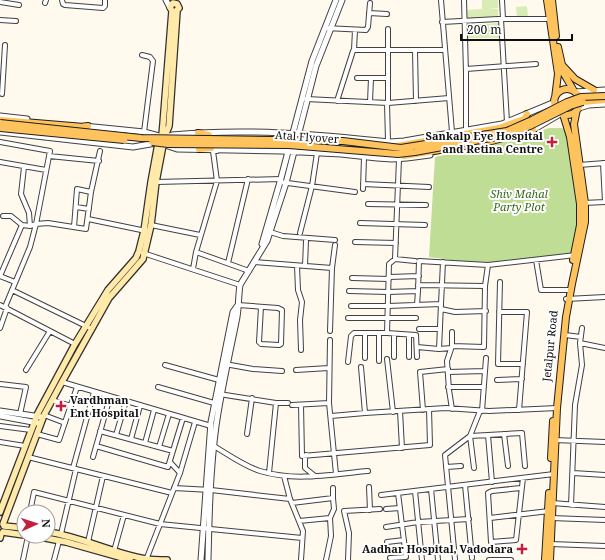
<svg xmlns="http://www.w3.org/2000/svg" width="605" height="560" viewBox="0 0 605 560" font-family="'Noto Serif',serif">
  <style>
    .green { fill: #d9ecb6 }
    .forest { fill: #bfdd94 }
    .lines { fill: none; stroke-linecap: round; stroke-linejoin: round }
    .minor-casing { stroke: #414141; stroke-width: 6 }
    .tertiary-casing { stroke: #414141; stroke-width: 7 }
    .secondary-casing { stroke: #303030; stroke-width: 8 }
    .primary-casing { stroke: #1f1f1f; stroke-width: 8 }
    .minor { stroke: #fff; stroke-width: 4 }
    .tertiary { stroke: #fff; stroke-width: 5 }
    .secondary { stroke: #ffeaa9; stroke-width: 5.5 }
    .primary { stroke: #ffc35e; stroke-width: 6 }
    .primary-bridge-casing { stroke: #1f1f1f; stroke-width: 8; stroke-linecap: butt }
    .primary-bridge { stroke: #ffc35e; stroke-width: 6 }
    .poi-dot { fill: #c51e3c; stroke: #fff; stroke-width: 1.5 }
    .labels { text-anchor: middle; stroke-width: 4; stroke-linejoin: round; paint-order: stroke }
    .poi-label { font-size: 11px; font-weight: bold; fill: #0e0e0e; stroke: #fff; text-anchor: end }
    .street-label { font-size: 11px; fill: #0e0e0e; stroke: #fff }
    .park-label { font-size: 11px; font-style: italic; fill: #35691a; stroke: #fff }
  </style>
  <rect width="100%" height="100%" fill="#fff9ee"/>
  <path class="green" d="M482,0H498V8L489,9H498V19L465,20V10L482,9Z
    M527,6L528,17H517L516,7Z
    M499,23V38H466V25Z"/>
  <path class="forest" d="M549,128H562L573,137L581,206L575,256L488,265L429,257L435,157L518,139Z"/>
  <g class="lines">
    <g class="minor-casing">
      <path id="minor" d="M62,0L63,4L65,5L103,8L105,6V0
        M441,0L452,132
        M464,0L466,73V130
        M502,0L503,19
        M0,2L19,5
        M45,3L46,0
        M369,13L387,14
        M501,19L507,122
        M0,20L16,21
        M442,22L498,19H551
        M325,28L366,30L368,27L370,3
        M354,50L355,30
        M415,50L416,101
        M142,55L150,57L153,61L144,132
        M466,69L536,64
        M357,78H388
        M2,94L5,45
        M306,99L388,103L449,98
        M337,101L353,51L354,50H445
        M370,102L371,78
        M387,103L388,141
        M388,103V29
        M0,142L50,151L36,224L30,226L22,225
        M49,156L99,161
        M0,162L46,170
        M603,163L605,202
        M579,165L605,163
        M24,167L21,194L29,213L30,226
        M156,182L281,179
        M280,182L355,192
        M363,184L429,187
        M363,189L364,157
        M583,203L605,202
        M368,204L426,205
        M76,207L89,209
        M88,219L146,231
        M360,223L425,225
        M151,225L200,235
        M74,227L77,189L91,192
        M270,232L283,236L335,240
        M300,233L312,186L317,153
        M355,242L396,243
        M196,252L249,271
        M143,253L240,285
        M395,259L399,159
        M536,260L541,290H571
        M254,262L332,268
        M228,263L248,179
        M297,266L298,290L302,302L300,320L301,350
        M305,266L306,241
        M193,269L196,252L217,181L213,151H217
        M0,276L22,225L11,216H3
        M0,276L15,282
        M389,277L419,276
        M352,278L389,279
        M500,282L498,364H523
        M418,285L485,286
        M12,290L88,327
        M349,291L388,292L418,291L419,261L488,265L576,255
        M566,299L605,297
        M441,304L443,262
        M0,305L75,344
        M238,305L278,308L282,310L281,344L279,345L261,344L259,342L261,307
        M417,305L418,291
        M351,306H388L441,304L439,349L451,348
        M5,307L30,247L36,224L48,223L86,229L91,192L100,151
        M441,309L455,312L486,311
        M499,312H527L519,410
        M348,318H416
        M0,328L7,308
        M582,328L580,343L605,348
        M419,329H440
        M330,331L332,268L335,245
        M379,333V361
        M387,333L389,264L395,259L415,261
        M394,334V357
        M409,335V357
        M565,335L581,337
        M330,340L329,403L336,474
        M452,346L484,347L485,286L488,265
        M417,347L439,349
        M365,358V333
        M387,359L393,412
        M348,362L351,336L354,333H387L416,335L417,357
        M225,364L253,369L282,371
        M165,365L219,380
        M361,367L365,413
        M26,370L50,331
        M296,370L329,368
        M448,372L485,371
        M497,380L522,379
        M62,382L211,426
        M0,384L26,387L20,414
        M158,387L214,403
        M448,387H484
        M219,394L276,403H288
        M52,400L71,406
        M292,405L329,403
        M301,405L302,456L430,445L429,409
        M452,409L449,390L447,361L452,346V332
        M423,410L420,372L448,369
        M400,411L402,448
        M482,411L486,358
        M44,415L65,423
        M331,416L365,413L446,408L489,411L557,408
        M0,426L31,430
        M100,431L173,451
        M37,434L59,440L77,387
        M247,434L252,398
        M504,434L508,466
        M116,435L126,401
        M488,435L492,482
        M131,439L140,406
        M554,440L605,442
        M0,442L25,446
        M145,443L154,410
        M96,446L168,467L183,418
        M214,446C229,455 244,466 260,471C296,482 333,474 368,471
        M159,447L169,414
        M306,455L305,459V468L315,476
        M28,457L172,493
        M93,457L110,397
        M170,462L180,473
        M446,467L461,466
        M73,468L94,392
        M474,468L470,436L480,411
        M269,473L276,403
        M573,473L605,475
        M284,476L290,499L303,531L301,560
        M465,485L472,558
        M369,487L370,510
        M174,488L211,490L290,499
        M521,488L492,491L488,493L491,542L516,540L523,478
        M431,489L438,560
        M415,491L422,560
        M381,495L554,474
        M333,498V488
        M292,503L333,498L334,509L330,518L331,536L326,560
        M552,503L605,507
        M571,505L575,405L582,365L580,343
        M386,509L400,508
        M30,512L34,492L160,524L302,538
        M490,518L549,511
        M551,518L605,520
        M299,521L330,518
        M386,527L418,522L469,519
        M61,534L76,469
        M88,542L103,476
        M387,542L404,540
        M551,544L605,546
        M114,551L124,515
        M390,558L406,557L398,493
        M455,559L445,455L470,436L522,433L525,466
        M23,560L28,536
        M54,560L59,541
        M146,560L180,473L195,422
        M348,560L349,533L344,511L380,509
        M489,560H511"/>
    </g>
    <g class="tertiary-casing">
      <path id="tertiary" d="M166,0L170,8
        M575,92L605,90
        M579,108L589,105L605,104
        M0,116L27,119
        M84,126L144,132L159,136
        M531,131L560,114
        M0,132L133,147L156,143
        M166,137L172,135C244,128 317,134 390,142L404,141L502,124L555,102
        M165,145L177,149L281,151L341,154L377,158L392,159L407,158L430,155
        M262,244L280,182L312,61L336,0
        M0,411L41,417
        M0,416L38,423
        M201,560L211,422L233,312L238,305
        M208,560C209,516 210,470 216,426C221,391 229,357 236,322C239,310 238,298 240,285L267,241L286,183L316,66L342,0"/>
    </g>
    <g class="secondary-casing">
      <path id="secondary" d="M162,135L163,124L172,11L170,7L173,3L177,4L179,8L175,12L172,11
        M165,136L169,126L177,11
        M0,512L38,413L75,344L108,290L136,258L139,251L144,231L151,182L158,144
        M3,524L44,415L62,382L109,298L143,259L151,225L156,182L163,145
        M4,526L24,528
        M3,532L24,535
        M48,532C82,537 112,553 146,559C153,560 160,560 167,560
        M35,536L66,542L130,560
        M0,538L1,534"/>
    </g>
    <g class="primary-casing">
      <path id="primary" d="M547,0L558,74L555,98
        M552,0L556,36
        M558,47L564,74L574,91
        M563,66L575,79L594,90
        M554 102a13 13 0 1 1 26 0a13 13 0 1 1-26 0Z
        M583,102L605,100
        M563,114L570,137L580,204V225L573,260
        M0,120L84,127L88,126
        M198,133L209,135
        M391,147L499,128L524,119L527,114
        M199,149L211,148
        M404,156L488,142L533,130
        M551,458L553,421
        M545,560L549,493
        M550,560L557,408L566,317L572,284L585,222V203L574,124L577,109"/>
    </g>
    <use href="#minor" class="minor"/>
    <use href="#tertiary" class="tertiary"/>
    <use href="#secondary" class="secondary"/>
    <use href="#primary" class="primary"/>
    <g class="primary-bridge-casing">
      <path id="primary-bridge" d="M0,123L141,138L343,141L401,148L507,131L532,120L567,102L581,97L605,96
        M0,128L124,140
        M152,142L168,144L289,145L398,154L415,152L507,135L530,126L570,106L583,102"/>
    </g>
    <use href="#primary-bridge" class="primary-bridge"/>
  </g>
  <g class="poi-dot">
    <path d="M550 136h4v4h4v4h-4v4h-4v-4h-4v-4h4z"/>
    <path d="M59 400h4v4h4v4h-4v4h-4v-4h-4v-4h4z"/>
    <path d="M520 543h4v4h4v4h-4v4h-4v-4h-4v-4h4z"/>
  </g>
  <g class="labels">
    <g class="poi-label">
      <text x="543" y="140">Sankalp Eye Hospital<tspan x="543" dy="13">and Retina Centre</tspan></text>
      <text x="70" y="404" text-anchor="start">Vardhman<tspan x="70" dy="13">Ent Hospital</tspan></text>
      <text x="513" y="553">Aadhar Hospital, Vadodara</text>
    </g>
    <g class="street-label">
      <text transform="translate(307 137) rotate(4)" y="4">Atal Flyover</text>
      <text transform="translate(550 346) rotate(-84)" y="4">Jetalpur Road</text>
    </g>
    <g class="park-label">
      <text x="519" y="198">Shiv Mahal<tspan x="519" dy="13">Party Plot</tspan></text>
    </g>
  </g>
  <g transform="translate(36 524) rotate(87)"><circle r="19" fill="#ffffff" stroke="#9f9f9f"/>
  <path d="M0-3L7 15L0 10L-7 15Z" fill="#c51e3c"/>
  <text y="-6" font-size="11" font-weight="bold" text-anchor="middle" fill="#0e0e0e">N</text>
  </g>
  <path d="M461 34v6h111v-6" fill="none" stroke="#0e0e0e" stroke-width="2"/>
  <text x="467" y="34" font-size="12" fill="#0e0e0e" stroke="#ffffff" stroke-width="3" paint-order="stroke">200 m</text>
</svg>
